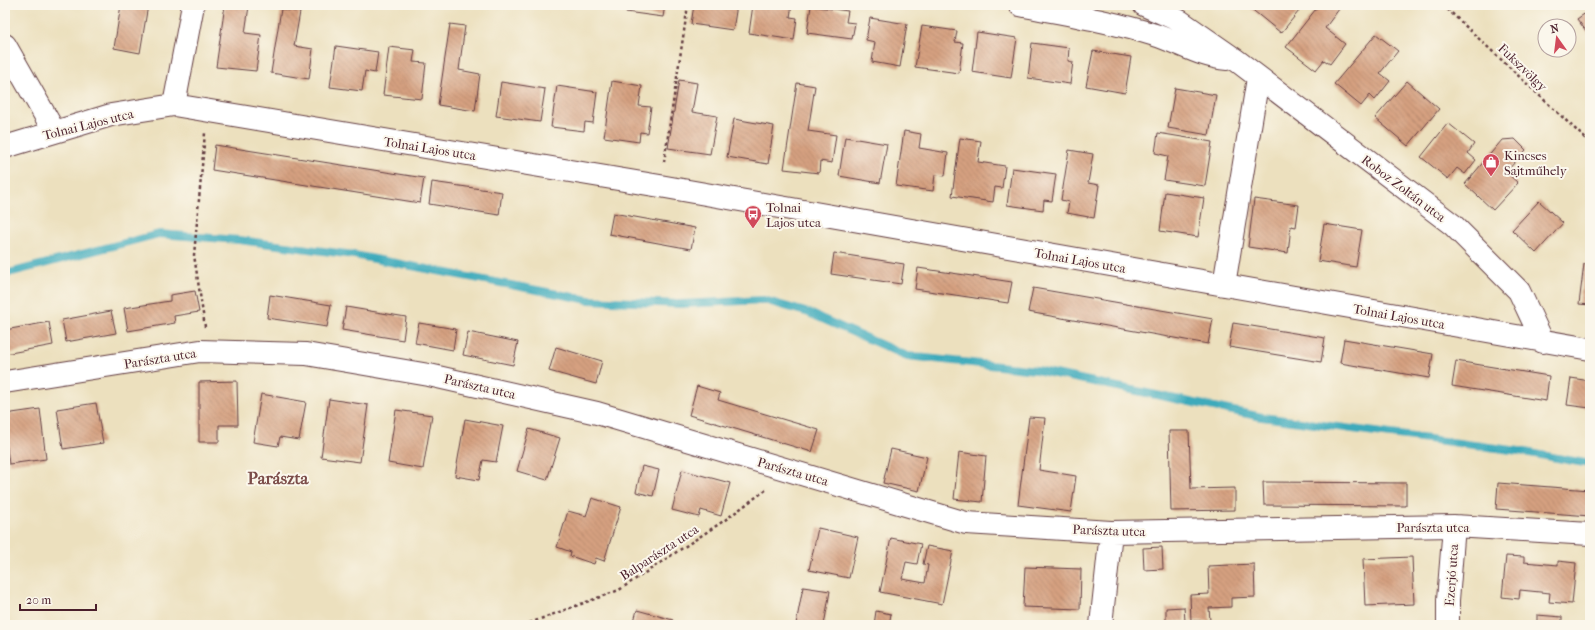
<svg xmlns="http://www.w3.org/2000/svg" width="1595" height="630" viewBox="0 0 1595 630" font-family="'IM FELL French Canon',serif">
  <style>
    .lines { fill: none; stroke-linecap: round; stroke-linejoin: round }
    .stream { stroke: #3caabb; stroke-width: 8 }
    .building { fill: url(#building-back-hatch) }
    .minor-casing { stroke: #623c41; stroke-width: 24 }
    .path { stroke: #623c41; stroke-width: 2.5; stroke-dasharray: 3 3; stroke-linecap: butt }
    .minor { stroke: #fff; stroke-width: 22 }
    .labels { text-anchor: middle; stroke-width: 4; stroke-linejoin: round; paint-order: stroke }
    .street-label { font-size: 13px; fill: #4a1f2b; stroke: #fbf7ec }
    .poi-label { font-size: 13px; fill: #4a1f2b; stroke: #fbf7ec; text-anchor: start }
    .district-label { font-size: 17px; font-weight: bold; fill: #7b4c49; stroke: #fbf7ec }
  </style>
  <defs>
    <pattern id="building-back-hatch" width="6" height="6" patternUnits="userSpaceOnUse"><rect width="6" height="6" fill="#d5a080"/><path d="M-1 5l2 2M0 0l6 6M5-1l2 2" fill="none" stroke="#af8269"/></pattern>
  </defs>
  <rect width="100%" height="100%" fill="#fbf7ec"/>
  <filter id="ink" filterUnits="userSpaceOnUse"><feTurbulence type="fractalNoise" baseFrequency=".025" numOctaves="2"/><feDisplacementMap in="SourceGraphic" scale="8" xChannelSelector="R" yChannelSelector="G"/><feConvolveMatrix kernelMatrix="1 2 1 2 8 2 1 2 1" color-interpolation-filters="sRGB"/></filter>
  <filter id="wash" filterUnits="userSpaceOnUse"><feTurbulence type="fractalNoise" baseFrequency=".012" numOctaves="4" result="noise"/><feDisplacementMap in="SourceGraphic" scale="16" xChannelSelector="R" yChannelSelector="G"/><feGaussianBlur stdDeviation="0.9" result="paint"/><feColorMatrix in="noise" values="0 0 0 0 0 0 0 0 0 0 0 0 0 0 0 0 0 1.4 0 .05"/><feComposite in="paint" operator="in"/></filter>
  <g filter="url(#wash)">
    <rect width="100%" height="100%" fill="#ece0be"/>
    <g class="lines">
      <path class="stream" d="M5,274L159,234L239,240L354,255L589,300L680,304L764,300L809,313L907,356L1036,370L1262,417L1519,451L1590,464"/>
    </g>
    <g id="blocks">
      <path class="building" d="M121,5H148L140,53L114,48Z
        M225,5L249,6L245,33L261,35L256,71L216,67Z
        M627,5H665L663,17L626,12Z
        M694,5H737L733,30L691,24Z
        M753,5H792L790,17L797,18L794,40L749,33Z
        M1250,5H1291L1299,11L1281,33L1249,7Z
        M1319,5H1342L1325,28L1345,44L1330,64L1324,60L1316,70L1286,47Z
        M811,6L848,11L846,22L855,23L852,39L807,33Z
        M281,9L300,12L294,46L313,49L309,79L271,73Z
        M1590,10V36L1577,19Z
        M870,18L907,24L900,67L872,62L875,42L866,40Z
        M450,24L465,26L459,70L480,74L475,111L438,105Z
        M922,26L957,31L955,42L963,43L959,73L915,67Z
        M977,32L1017,38L1011,78L972,72Z
        M1376,34L1398,51L1380,73L1390,81L1375,100L1370,95L1361,106L1334,84Z
        M1032,43L1069,48L1068,61L1073,62L1070,84L1028,78Z
        M336,46L378,52L375,73L365,71L362,91L330,87Z
        M389,47L415,50L413,62L426,63L422,99L383,95Z
        M1093,51L1131,57L1125,93L1086,86Z
        M679,80L697,83L692,112L717,116L710,154L668,148Z
        M612,81L642,86L639,106L651,107L647,133L640,132L639,142L604,137Z
        M1407,81L1439,109L1408,146L1375,118Z
        M501,82L545,89L540,122L496,116Z
        M797,83L815,86L808,131L836,135L832,163L820,161L819,173L784,169Z
        M557,86L597,92L593,123L585,122L584,131L551,127Z
        M1175,88L1216,95L1209,135L1168,128Z
        M734,119L774,126L768,164L727,157Z
        M1448,123L1474,144L1468,153L1476,160L1465,174L1457,168L1448,179L1421,157Z
        M904,131L921,134L919,148L948,153L945,176L935,175L933,191L896,186Z
        M1158,133L1212,142L1205,186L1164,180L1168,156L1155,153Z
        M845,137L887,144L880,183L839,176Z
        M960,138L981,141L978,162L1005,166L1002,188L995,187L993,202L952,196Z
        M1515,139L1526,150L1506,172L1518,183L1493,210L1465,184L1502,140Z
        M215,145L424,178L420,203L212,170Z
        M1069,150L1093,154L1088,183L1099,185L1094,218L1067,213L1069,202L1061,200Z
        M1012,168L1056,174L1052,201L1044,200L1043,210L1007,205Z
        M432,182L502,192L499,215L429,204Z
        M1165,192L1204,198L1198,237L1160,231Z
        M1254,199L1299,205L1296,227L1291,226L1288,253L1248,247Z
        M1539,201L1563,223L1536,253L1512,230Z
        M613,213L695,228L691,249L609,234Z
        M1324,224L1362,230L1356,267L1318,261Z
        M834,253L904,264L901,284L831,274Z
        M1584,264L1590,265V305L1579,304Z
        M918,268L1012,282L1008,303L915,289Z
        M1033,288L1213,319L1208,344L1028,312Z
        M195,291L199,312L174,316L175,323L128,331L124,308L170,301V295Z
        M270,295L331,305L327,327L267,318Z
        M346,307L406,317L403,340L342,330Z
        M111,311L116,333L66,342L62,320Z
        M49,322L53,345L5,354V330Z
        M419,323L456,329L453,350L415,343Z
        M1233,323L1325,338L1321,362L1229,347Z
        M468,332L518,342L513,365L463,355Z
        M1344,339L1433,354L1429,378L1340,363Z
        M556,347L602,361L596,384L549,371Z
        M1456,361L1549,376L1546,401L1452,386Z
        M1571,378L1590,381V408L1567,405Z
        M237,381L238,425H219V442H199V382Z
        M697,386L720,393L718,400L819,430L812,452L689,415Z
        M261,394L306,402L299,440L280,437L278,446L253,442Z
        M329,399L368,405L360,462L321,457Z
        M96,403L103,443L63,449L57,409Z
        M40,409L46,459L9,464L5,433V414Z
        M396,410L432,415L423,469L388,463Z
        M1029,417L1045,418L1039,470L1076,476L1071,512L1018,505Z
        M465,419L503,426L496,462L483,460L479,480L455,476Z
        M529,429L560,438L547,480L517,471Z
        M1169,431H1189L1191,489L1235,488V510L1171,511Z
        M891,449L927,457L919,491L883,483Z
        M959,452L986,456L982,502L954,499Z
        M642,466L659,470L653,496L636,492Z
        M682,470L730,483L721,516L701,510L699,517L672,510Z
        M1263,482L1406,483V506L1264,505Z
        M1498,483L1590,490V516L1496,509Z
        M592,498L621,507L604,561L596,558L594,564L570,556L571,552L557,547L568,511L586,516Z
        M818,528L858,537L849,578L809,570Z
        M891,538L921,544L917,564L906,562L902,579L925,583L928,565L923,564L927,546L953,551L942,604L880,592Z
        M1162,547L1163,569L1144,570L1143,548Z
        M1506,556L1524,557V562L1558,565V561L1576,563L1572,604L1549,602L1550,593L1520,590L1519,599L1502,597Z
        M1412,557L1414,604L1365,606L1363,559Z
        M1254,564L1255,597L1231,598V607L1209,608L1210,621H1191L1190,595L1209,594L1208,566Z
        M1025,567L1081,569L1080,609L1023,607Z
        M803,587L830,591L824,625L796,624Z
        M1184,607L1185,621L1166,622V608Z
        M637,610L673,620L671,625H633Z
        M876,611L891,614L889,625H874Z
        M1537,615L1562,617V625H1537Z"/>
    </g>
  </g>
  <g filter="url(#ink)">
    <use href="#blocks" fill-opacity="0" stroke="#623c41" stroke-width="1"/>
    <g class="lines">
      <g class="minor-casing">
        <path id="minor" d="M1020,5C1065,14 1111,21 1155,35C1180,43 1201,57 1227,59
          M1144,5L1180,21L1236,60L1453,225L1519,291L1543,342
          M5,45L54,131
          M174,105L193,5
          M5,147L111,115L174,105L660,186L1590,349
          M1224,285L1258,78
          M5,382L200,351L306,354L429,375L597,413L966,523L1111,532L1454,526L1590,534
          M1101,625L1111,532
          M1448,625V600L1454,526"/>
      </g>
      <path class="path" d="M1443,5L1590,143
        M664,162L688,5
        M205,327L194,255L205,133
        M524,625L619,590L725,520L767,489"/>
      <use href="#minor" class="minor"/>
    </g>
  </g>
  <defs>
    <g id="shop-pin" transform="scale(0.9)"><path d="M0 17L-7.5 6A9.5 9.5 0 1 1 7.5 6Z" fill="#d1495b" stroke="#fbf7ec"/><path d="M-5-2.5h2.3a2.7 3.5 0 0 1 5.4 0H5L5.5 6h-11ZM-1.5-2.5h3a1.5 2.3 0 0 0-3 0Z" fill="#fff"/></g>
    <g id="bus-pin" transform="scale(0.9)"><path d="M0 17L-7.5 6A9.5 9.5 0 1 1 7.5 6Z" fill="#d1495b" stroke="#fbf7ec"/><path d="M-5-6H5V4H4V6H2V4H-2V6H-4V4H-5ZM-3.5-4V0h7V-4ZM-3.5 1.2v1.5H-2V1.2ZM2 1.2v1.5H3.5V1.2Z" fill="#fff"/></g>
  </defs>
  <g fill-rule="evenodd">
    <use href="#shop-pin" x="1491" y="162"/>
    <use href="#bus-pin" x="753" y="214"/>
  </g>
  <g class="labels">
    <g class="street-label">
      <text transform="translate(1523 67) rotate(44)" y="5">Fukszvölgy</text>
      <text transform="translate(88 124) rotate(-14)" y="5">Tolnai Lajos utca</text>
      <text transform="translate(430 148) rotate(9)" y="5">Tolnai Lajos utca</text>
      <text transform="translate(1404 188) rotate(37)" y="5">Roboz Zoltán utca</text>
      <text transform="translate(1080 260) rotate(10)" y="5">Tolnai Lajos utca</text>
      <text transform="translate(1399 316) rotate(10)" y="5">Tolnai Lajos utca</text>
      <text transform="translate(160 358) rotate(-9)" y="5">Parászta utca</text>
      <text transform="translate(480 386) rotate(13)" y="5">Parászta utca</text>
      <text transform="translate(793 471) rotate(16)" y="5">Parászta utca</text>
      <text x="1433" y="532">Parászta utca</text>
      <text transform="translate(1109 530) rotate(2)" y="5">Parászta utca</text>
      <text transform="translate(659 552) rotate(-33)" y="5">Balparászta utca</text>
      <text transform="translate(1451 575) rotate(-86)" y="5">Ezerjó utca</text>
    </g>
    <g class="poi-label">
      <text x="1504" y="160">Kincses<tspan x="1504" dy="15">Sajtműhely</tspan></text>
      <text x="766" y="212">Tolnai<tspan x="766" dy="15">Lajos utca</tspan></text>
    </g>
    <g class="district-label">
      <text x="278" y="484">Parászta</text>
    </g>
  </g>
  <rect width="1595" height="630" fill="none" stroke="#fbf7ec" stroke-width="20"/>
  <g transform="translate(1557 38) rotate(346)"><circle r="19" fill="#fbf7ec" stroke="#b4a19f"/>
  <path d="M0-3L7 15L0 10L-7 15Z" fill="#d1495b"/>
  <text y="-6" font-size="11" font-weight="bold" text-anchor="middle" fill="#4a1f2b">N</text>
  </g>
  <path d="M20 604v6h76v-6" fill="none" stroke="#4a1f2b" stroke-width="2"/>
  <text x="26" y="604" font-size="12" fill="#4a1f2b" stroke="#fbf7ec" stroke-width="3" paint-order="stroke">20 m</text>
</svg>
